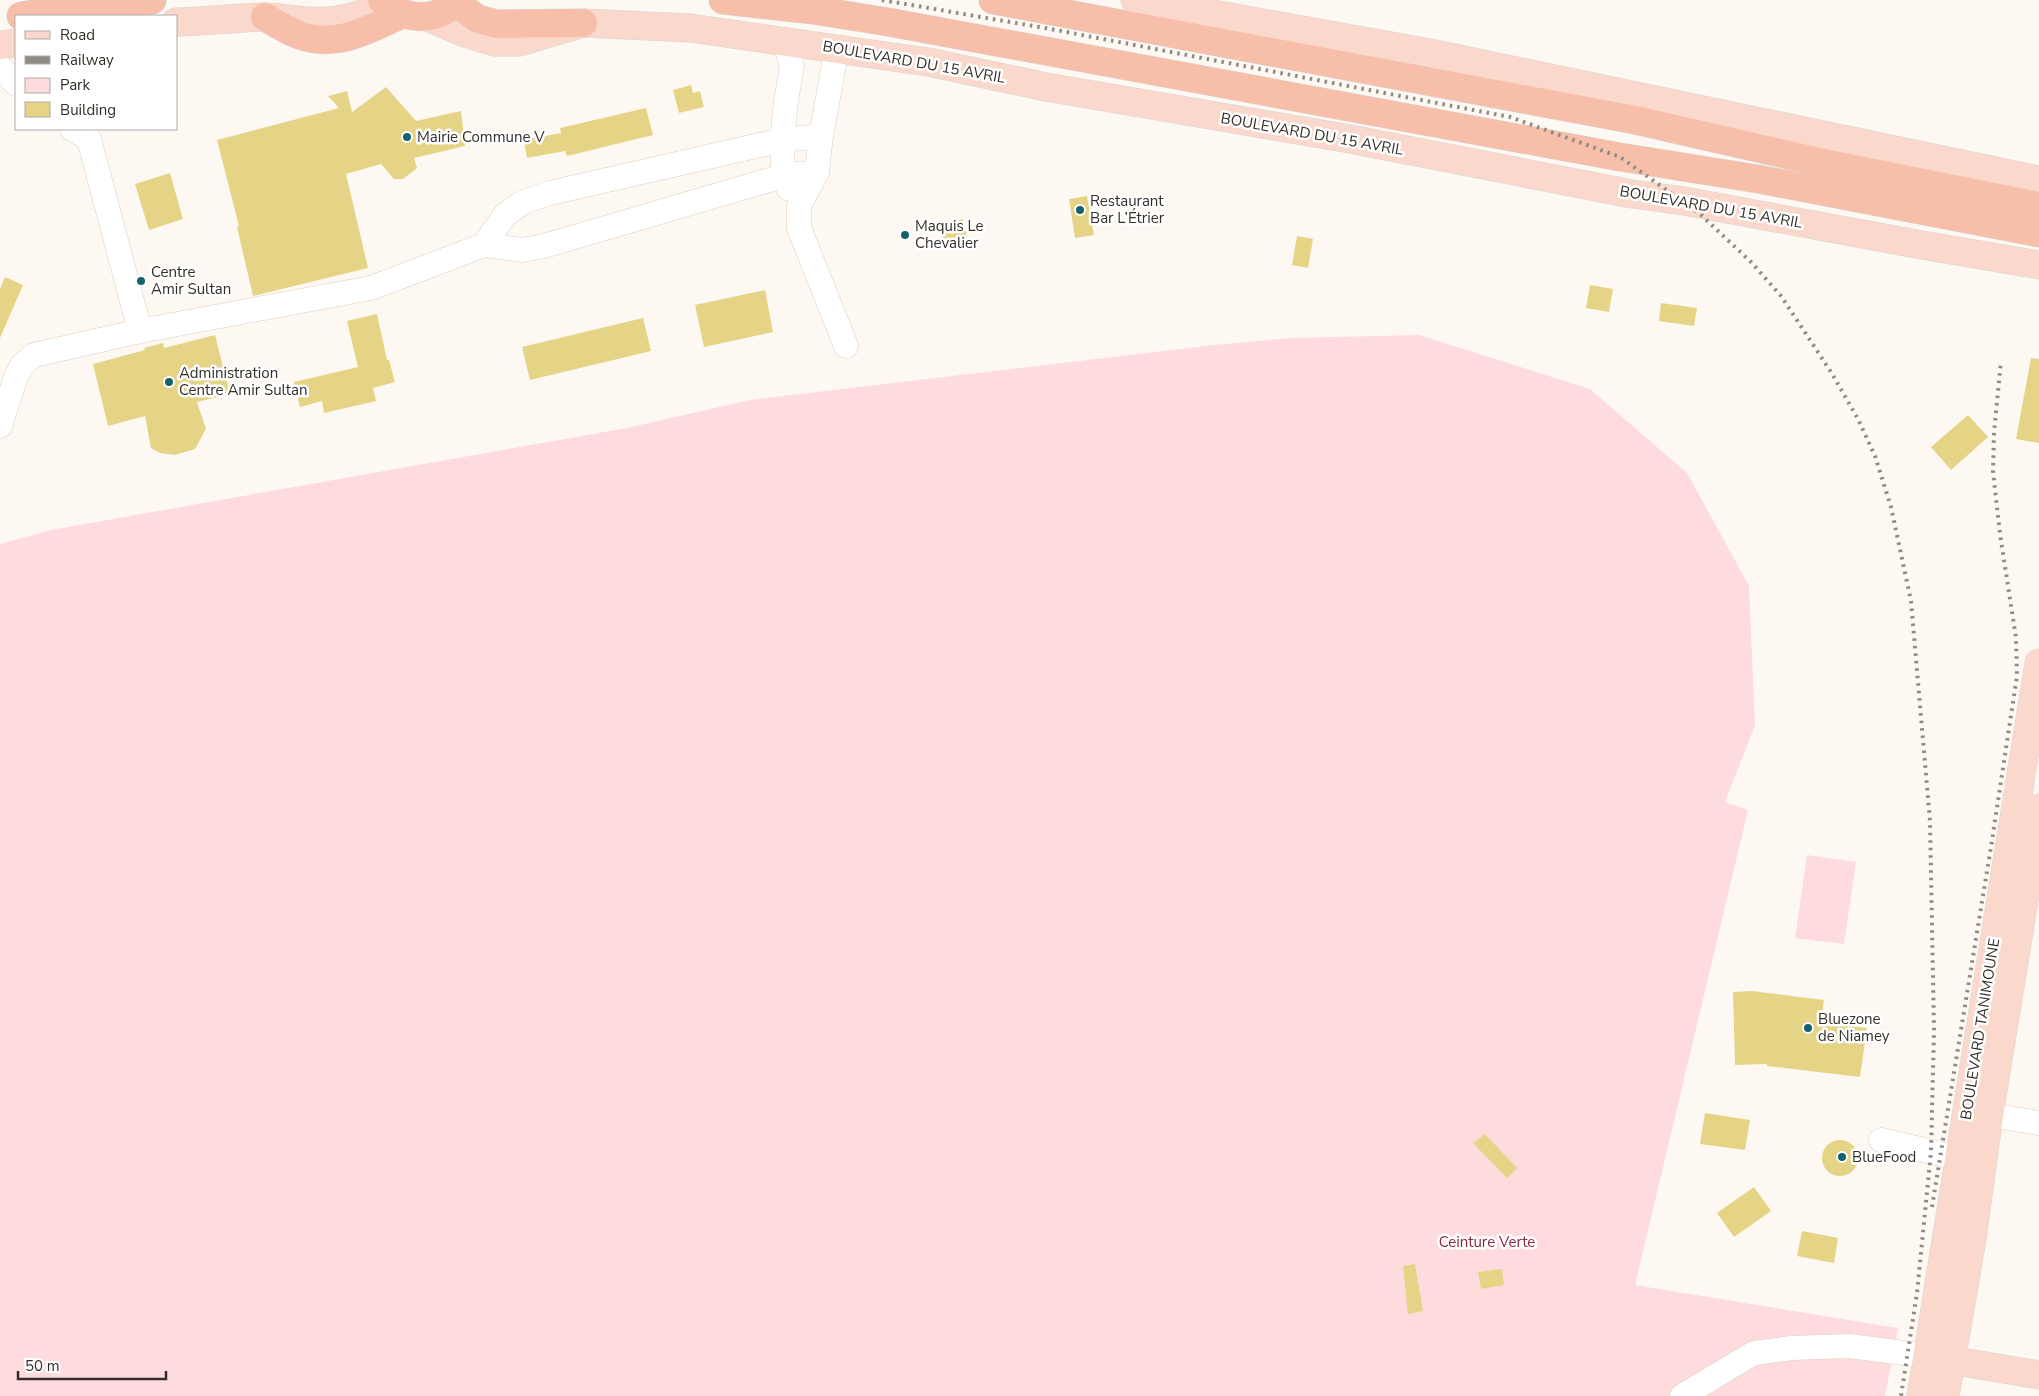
<svg xmlns="http://www.w3.org/2000/svg" width="2039" height="1396" viewBox="0 0 2039 1396" font-family="'Nunito Sans',sans-serif">
  <style>
    .green { fill: #fedcde }
    .building { fill: #e5d486 }
    .lines { fill: none; stroke-linecap: round; stroke-linejoin: round }
    .minor-casing { stroke: #dccebf; stroke-width: 25 }
    .major-casing { stroke: #d6d5d4; stroke-width: 29 }
    .highway-casing { stroke: #d6d5d4; stroke-width: 29 }
    .minor { stroke: #fff; stroke-width: 24 }
    .major { stroke: #fad9cc; stroke-width: 28 }
    .highway { stroke: #f7bfaa; stroke-width: 28 }
    .rail { stroke: #8f8a84; stroke-width: 4; stroke-dasharray: 2.5 5; stroke-linecap: butt }
    .poi-dot { fill: #15626c; stroke: #fff; stroke-width: 2 }
    .labels { text-anchor: middle; stroke-width: 5; stroke-linejoin: round; paint-order: stroke }
    .street-label { font-size: 15px; fill: #332e28; stroke: #fff }
    .poi-label { font-size: 15px; fill: #332e28; stroke: #fff; text-anchor: start }
    .park-label { font-size: 15px; fill: #88283b; stroke: #fff }
  </style>
  <rect width="100%" height="100%" fill="#fef8f2"/>
  <path class="green" d="M1419,335L1590,389L1687,473L1749,586L1755,725L1725,802L1748,810L1635,1285L1898,1328L1885,1396H0V544L51,530L627,428L750,400L1214,345L1291,338Z
    M1807,855L1856,862L1844,944L1795,938Z"/>
  <path class="building" d="M691,85L693,93L700,91L704,107L679,113L673,90Z
    M386,87L416,121L461,111L465,146L414,158L417,168L403,179H394L381,164L346,174L368,268L253,296L237,227L239,226L217,140L339,108L328,96L347,91L352,112Z
    M646,108L653,135L567,156L565,151L527,158L524,140L561,133L560,128Z
    M170,173L183,219L149,230L135,184Z
    M1087,196L1094,235L1075,238L1069,199Z
    M963,219L968,243L945,248L940,224Z
    M1297,236L1313,239L1308,268L1292,265Z
    M5,277L23,285L0,338V289Z
    M1590,285L1613,289L1609,312L1586,308Z
    M765,290L773,332L704,347L695,305Z
    M1661,303L1697,308L1694,326L1659,321Z
    M377,314L387,360H389L395,382L373,388L376,401L324,413L322,401L300,407L294,382L358,367L347,321Z
    M643,318L651,351L530,380L522,347Z
    M215,335L230,394L197,402L206,429L195,449L175,455L160,453L151,448L145,416L108,426L93,364L145,350L144,348L163,343L164,348Z
    M2031,358L2039,359V443L2016,439Z
    M1968,415L1988,437L1951,470L1931,447Z
    M1752,991L1824,1000L1821,1022L1867,1028L1860,1077L1767,1066V1064L1735,1065L1733,992Z
    M1705,1113L1750,1120L1745,1150L1700,1144Z
    M1485,1134L1517,1168L1507,1178L1473,1143Z
    M1822 1158a18 18 0 1 1 36 0a18 18 0 1 1-36 0Z
    M1754,1187L1771,1211L1734,1237L1717,1213Z
    M1802,1231L1838,1238L1834,1263L1797,1256Z
    M1415,1264L1423,1311L1408,1314L1403,1266Z
    M1502,1269L1504,1285L1481,1289L1478,1272Z"/>
  <g class="lines">
    <g class="minor-casing">
      <path id="minor" d="M784,40L792,66L786,101L782,140L783,176L789,189
        M837,48L821,136L817,172L799,206V228L846,346
        M0,67L16,84
        M72,129L89,139L140,331
        M484,245L505,215L523,202L550,193L782,140L821,136
        M0,426L16,377L22,365L34,355L140,331L371,288L484,245L522,250L544,246L783,176L817,172
        M1989,1115L2039,1123
        M1881,1140L1976,1162
        M1682,1396L1754,1353L1792,1348L1849,1346L1928,1356"/>
    </g>
    <g class="major-casing">
      <path id="major" d="M1135,0L1430,53L2039,180
        M428,17L462,32L495,42H519L583,23L690,28L928,62L1046,87L1350,139L1632,194L1684,201L1922,245L2039,265
        M176,22C206,21 236,18 265,17C281,17 296,21 311,21C338,23 362,16 385,3
        M0,45L16,43
        M1932,1357L2039,1375
        M1921,1396L2039,663
        M1945,1396L1972,1239L1989,1115L2039,808"/>
    </g>
    <g class="highway-casing">
      <path id="highway" d="M382,0C404,21 437,23 458,0
        M723,0L813,10L888,22L1620,157L1758,179L2039,233
        M993,0L1635,120L1819,162L2039,206
        M456,3L478,19L497,24L583,23
        M21,16L72,8L152,0
        M265,17C276,23 287,31 299,35C336,49 370,29 402,14"/>
    </g>
    <use href="#minor" class="minor"/>
    <use href="#major" class="major"/>
    <use href="#highway" class="highway"/>
    <path class="rail" d="M882,0L1051,29L1510,117L1620,157L1699,213L1751,262L1781,296L1831,372L1858,419L1875,456L1891,507L1911,601L1930,821L1934,1030L1931,1152L1917,1293L1901,1396
      M1932,1207L1991,847L2017,676L2016,638L2000,534L1993,471L1994,433L2001,361"/>
  </g>
  <g class="poi-dot">
    <circle cx="407" cy="137" r="5"/>
    <circle cx="1080" cy="210" r="5"/>
    <circle cx="905" cy="235" r="5"/>
    <circle cx="141" cy="281" r="5"/>
    <circle cx="169" cy="382" r="5"/>
    <circle cx="1808" cy="1028" r="5"/>
    <circle cx="1842" cy="1157" r="5"/>
  </g>
  <g class="labels">
    <g class="street-label">
      <text transform="translate(914 62) rotate(10)" y="5">BOULEVARD DU 15 AVRIL</text>
      <text transform="translate(1312 134) rotate(10)" y="5">BOULEVARD DU 15 AVRIL</text>
      <text transform="translate(1711 207) rotate(10)" y="5">BOULEVARD DU 15 AVRIL</text>
      <text transform="translate(1980 1029) rotate(-81)" y="5">BOULEVARD TANIMOUNE</text>
    </g>
    <g class="poi-label">
      <text x="417" y="142">Mairie Commune V</text>
      <text x="1090" y="206">Restaurant<tspan x="1090" dy="17">Bar L’Étrier</tspan></text>
      <text x="915" y="231">Maquis Le<tspan x="915" dy="17">Chevalier</tspan></text>
      <text x="151" y="277">Centre<tspan x="151" dy="17">Amir Sultan</tspan></text>
      <text x="179" y="378">Administration<tspan x="179" dy="17">Centre Amir Sultan</tspan></text>
      <text x="1818" y="1024">Bluezone<tspan x="1818" dy="17">de Niamey</tspan></text>
      <text x="1852" y="1162">BlueFood</text>
    </g>
    <g class="park-label">
      <text x="1487" y="1247">Ceinture Verte</text>
    </g>
  </g>
  <rect x="15" y="15" width="162" height="115" fill="#ffffff" stroke="#adaba9"/>
  <rect x="25" y="31" width="25" height="8" fill="#fad9cc" stroke="#adaba9"/>
  <text x="60" y="40" font-size="15" fill="#332e28">Road</text>
  <rect x="25" y="56" width="25" height="8" fill="#8f8a84" stroke="#adaba9"/>
  <text x="60" y="65" font-size="15" fill="#332e28">Railway</text>
  <rect x="25" y="78" width="25" height="15" fill="#fedcde" stroke="#adaba9"/>
  <text x="60" y="90" font-size="15" fill="#332e28">Park</text>
  <rect x="25" y="102" width="25" height="15" fill="#e5d486" stroke="#adaba9"/>
  <text x="60" y="115" font-size="15" fill="#332e28">Building</text>
  <path d="M18 1371v8h148v-8" fill="none" stroke="#332e28" stroke-width="2.5"/>
  <text x="25" y="1371" font-size="15" fill="#332e28" stroke="#ffffff" stroke-width="4" paint-order="stroke">50 m</text>
</svg>
